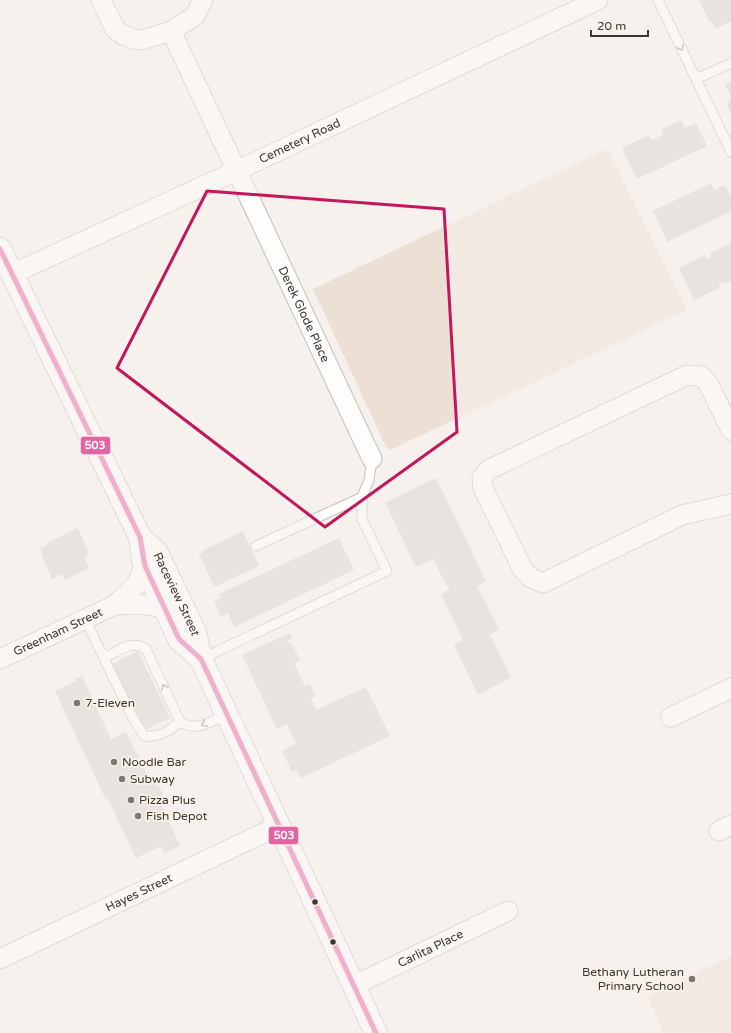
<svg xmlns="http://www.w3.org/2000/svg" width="731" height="1033" viewBox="0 0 731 1033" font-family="'Varela Round',sans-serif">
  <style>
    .green { fill: #ece0d5 }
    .building { fill: #d7d3d0 }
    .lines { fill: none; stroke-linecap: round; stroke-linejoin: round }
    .service-casing { stroke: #c3c0bc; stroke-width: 11 }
    .minor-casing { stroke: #c3c0bc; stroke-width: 21 }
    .tertiary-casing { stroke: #c3c0bc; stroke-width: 24 }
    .service { stroke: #fefdfc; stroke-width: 9 }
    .minor { stroke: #fefdfc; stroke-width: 19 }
    .tertiary { stroke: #fefdfc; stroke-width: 22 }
    .bus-1-casing { stroke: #faf1e9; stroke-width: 8 }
    .bus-1 { stroke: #e463a4; stroke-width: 5 }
    .oneway { stroke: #9c9a98 }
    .marked { fill: none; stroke: #c2185b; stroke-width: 3; stroke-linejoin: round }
    .poi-dot { fill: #7c7875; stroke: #faf1e9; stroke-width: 1.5 }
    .bus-dot { fill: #3a3734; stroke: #faf1e9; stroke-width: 1.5 }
    .labels { text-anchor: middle; stroke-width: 3.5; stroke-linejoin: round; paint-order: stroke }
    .street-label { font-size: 12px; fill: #3a3734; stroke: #faf1e9 }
    .poi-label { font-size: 12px; fill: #3a3734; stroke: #faf1e9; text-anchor: start }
    .line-badge { stroke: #faf1e9; stroke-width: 1.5 }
    .badge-label { font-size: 11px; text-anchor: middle; font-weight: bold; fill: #fff }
  </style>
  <rect width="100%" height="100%" fill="#f6f1ed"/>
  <path class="green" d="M607,149L687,310L390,450L385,445L313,289Z
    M731,956V1033H664L647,996Z"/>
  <path class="building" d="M699,0H731V21L715,29L712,22L710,23Z
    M731,81V98L725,84Z
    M731,100V114L726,103Z
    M681,120L685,128L696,123L707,146L637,179L622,148L649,135L651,140L663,135L661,130Z
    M711,183L714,190L725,185L731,197V211L667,242L653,211Z
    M731,243V281L725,284L723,282L719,284L721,287L694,300L679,268L705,255L707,260L712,257L710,253Z
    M436,478L486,581L477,586L499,630L490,635L511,678L478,695L454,645L463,640L441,594L449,590L433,559L416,567L385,503Z
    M78,528L89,554L87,555V557L85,558L89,568L65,580L62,574L52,579L41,554L42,553L40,548L49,544L48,542Z
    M243,531L259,566L214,587L199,554L204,551V550Z
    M339,538L354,570L234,627L228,613L221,617L214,601L221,598L219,594Z
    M289,633L292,638L287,641L288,643L291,642L300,660L294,663L305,686L310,684L315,696L311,699L316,710L366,687L390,736L301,778L297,770L292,772L282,751L296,744L287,724L277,729L242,655Z
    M138,651L170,718L143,731L110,665Z
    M82,676L111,739L126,732L151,783L156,781L163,794L162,796L158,798L180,845L165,853L161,846L136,858L108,799L106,800L55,691L76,681L75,679Z"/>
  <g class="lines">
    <g class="service-casing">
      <path id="service" d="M658,0L696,79L731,63
        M696,79L731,152
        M256,546L362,497
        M85,619L133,718L144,736C157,738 170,731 180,722
        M104,658C119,651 131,639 146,649L180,722C198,732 210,722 227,714
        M201,659L387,571L362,519V497L369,480L372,459"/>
    </g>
    <g class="minor-casing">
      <g id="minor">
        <path d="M101,0L115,29L123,35L134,39L142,40L171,31L195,16L203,0"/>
        <path id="s1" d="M171,31L372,459"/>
        <path id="s2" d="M12,274L236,171L598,0"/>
        <path d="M731,430L708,383L701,376L687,375L488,470L482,478L483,488L523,570L531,578L543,583L682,515L731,504"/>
        <path d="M115,605L140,604L164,608"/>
        <path id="s3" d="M0,659L115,605L136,585L145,566"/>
        <path d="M671,717L731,688"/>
        <path d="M719,831L731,825"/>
        <path id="s4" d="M0,959L278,826"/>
        <path id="s5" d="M353,986L508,911"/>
      </g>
    </g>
    <g class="tertiary-casing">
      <g id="tertiary">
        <path d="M0,249L140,537L143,560L145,566L179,639L201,659"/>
        <path id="s6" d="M140,537L157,553L195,632L201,659L376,1033"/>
      </g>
    </g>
    <use href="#service" class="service"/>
    <use href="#minor" class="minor"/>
    <use href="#tertiary" class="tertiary"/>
    <g class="bus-1-casing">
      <path id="bus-1" d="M0,249L140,537L145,566L179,639L201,659L376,1033"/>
    </g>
    <use href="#bus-1" class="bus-1"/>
  </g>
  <defs><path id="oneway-chevron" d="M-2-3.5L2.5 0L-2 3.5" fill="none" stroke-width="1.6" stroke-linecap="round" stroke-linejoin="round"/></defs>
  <g class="oneway">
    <use href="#oneway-chevron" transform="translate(681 48) rotate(64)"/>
    <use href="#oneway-chevron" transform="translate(164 687) rotate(-115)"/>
    <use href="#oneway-chevron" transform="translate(204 724) rotate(157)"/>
  </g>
  <path d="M0 0H731V1033H0ZM207,191L444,209L457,432L325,527L117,368Z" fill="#f6f1ed" fill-opacity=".55" fill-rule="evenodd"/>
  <path class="marked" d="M207,191L444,209L457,432L325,527L117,368Z"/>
  <g class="poi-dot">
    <circle cx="77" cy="703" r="4"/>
    <circle cx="114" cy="762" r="4"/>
    <circle cx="122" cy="779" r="4"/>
    <circle cx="131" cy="800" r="4"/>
    <circle cx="138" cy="816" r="4"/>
    <circle cx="692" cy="979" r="4"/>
  </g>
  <g class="bus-dot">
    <circle cx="315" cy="902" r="3.5"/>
    <circle cx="333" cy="942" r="3.5"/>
  </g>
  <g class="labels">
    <g class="street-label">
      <text dy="4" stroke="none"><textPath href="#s2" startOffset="317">Cemetery Road</textPath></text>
      <text dy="4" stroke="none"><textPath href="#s1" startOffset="313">Derek Glode Place</textPath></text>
      <text dy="4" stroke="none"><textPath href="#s6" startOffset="69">Raceview Street</textPath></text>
      <text dy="4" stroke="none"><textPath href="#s3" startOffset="64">Greenham Street</textPath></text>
      <text dy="4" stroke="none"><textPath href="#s4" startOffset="154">Hayes Street</textPath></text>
      <text dy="4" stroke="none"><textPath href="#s5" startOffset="86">Carlita Place</textPath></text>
    </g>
    <g class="poi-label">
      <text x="85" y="707">7-Eleven</text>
      <text x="122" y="766">Noodle Bar</text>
      <text x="130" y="783">Subway</text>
      <text x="139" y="804">Pizza Plus</text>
      <text x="146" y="820">Fish Depot</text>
      <text x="684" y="976" text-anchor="end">Bethany Lutheran<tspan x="684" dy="14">Primary School</tspan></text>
    </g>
  </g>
  <g class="line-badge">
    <rect x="80" y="436" width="31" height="19" rx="4" fill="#e463a4"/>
    <rect x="268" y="826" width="31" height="19" rx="4" fill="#e463a4"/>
  </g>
  <g class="badge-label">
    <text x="95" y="449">503</text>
    <text x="284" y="839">503</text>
  </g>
  <path d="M591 30v6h57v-6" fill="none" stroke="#3a3734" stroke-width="2"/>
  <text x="597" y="30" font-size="12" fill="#3a3734" stroke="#faf1e9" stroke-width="3" paint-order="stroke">20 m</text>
</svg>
